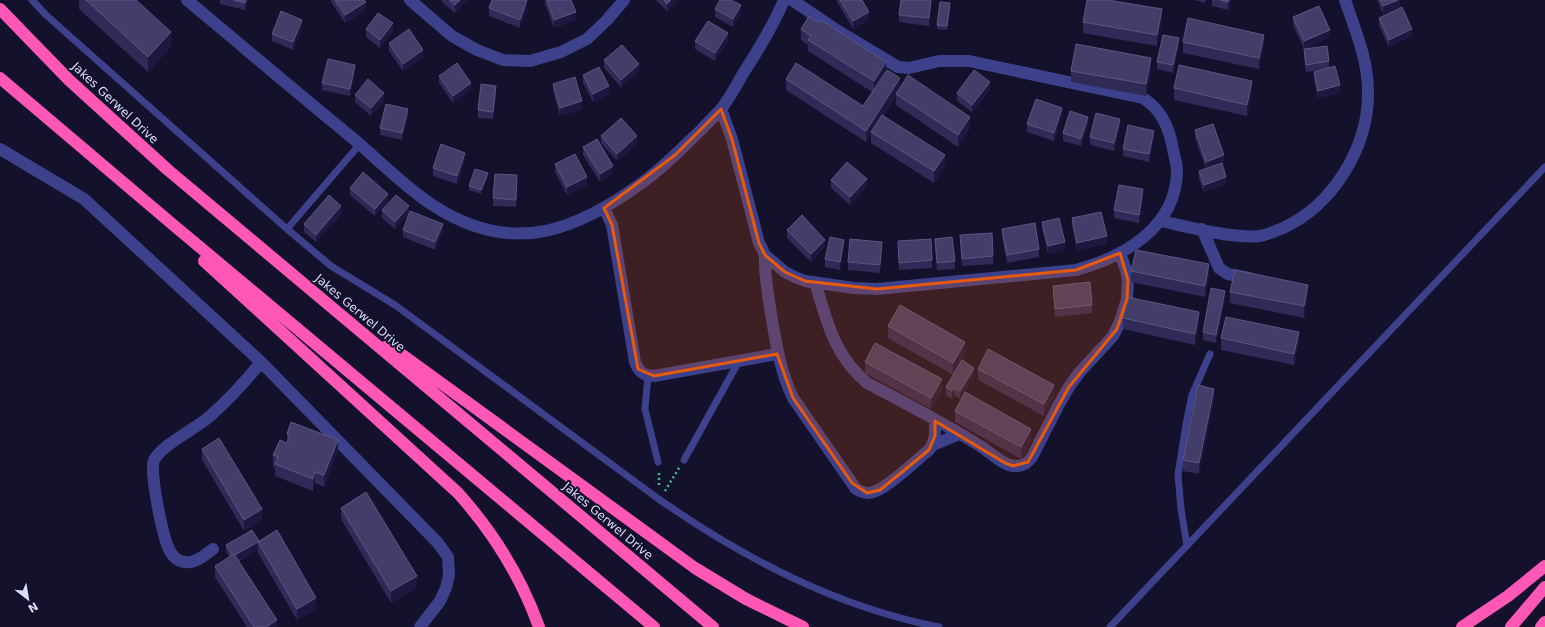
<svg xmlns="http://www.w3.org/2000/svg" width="1545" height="627" viewBox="0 0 1545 627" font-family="'DejaVu Sans',sans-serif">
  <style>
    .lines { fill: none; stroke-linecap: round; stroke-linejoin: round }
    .path { stroke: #31bea9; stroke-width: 2.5; stroke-dasharray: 2 3; stroke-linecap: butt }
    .lane { stroke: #3d408a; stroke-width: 7 }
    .street { stroke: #3d408a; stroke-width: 12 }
    .highway { stroke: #fe57b6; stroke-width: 12 }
    .wall { fill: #302a59 }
    .shaded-wall { fill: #1d183f }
    .building { fill: #433d6a; stroke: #5b5682 }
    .marked { fill: #e8590c; fill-opacity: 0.2; stroke: #e8590c; stroke-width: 3; stroke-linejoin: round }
    .labels { text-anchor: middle; stroke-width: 4; stroke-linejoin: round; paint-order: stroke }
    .street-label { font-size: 12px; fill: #dddcff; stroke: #13112b }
  </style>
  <rect width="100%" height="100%" fill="#13112b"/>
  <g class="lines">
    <path class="path" d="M659,473V486
      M665,491L679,468"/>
    <path class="lane" d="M32,0L46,15L287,229L331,266L395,305L660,500C745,559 837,607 939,627
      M287,229L360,144
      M648,376L645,409L658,462
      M684,460L739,361
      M1187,546L1181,509L1178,475L1186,424L1192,395L1210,354
      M1110,627L1545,167"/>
    <path class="street" d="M187,0C241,45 295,91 350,136C378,159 403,186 434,206C513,257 578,231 647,179C667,164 684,146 702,129C708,122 715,116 721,109C730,98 737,84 744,72C759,49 773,26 784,0
      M410,0L452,36L477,50L503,60L530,61L561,52L587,39L607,20L624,0
      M721,109L732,139L759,243L765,255L785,272L795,277L805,281L854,288L877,289L1076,270C1124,257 1177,227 1177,170C1177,163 1174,156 1173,149C1169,128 1162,110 1143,98L969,61H939L909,68L898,67L838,31L792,0
      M0,149L84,199L261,362L438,543L448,557L449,575L446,588L440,601L420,627
      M604,208L612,225L635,362C639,372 644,376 654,376L777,354
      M1161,221C1188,227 1233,239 1260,236C1267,235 1276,231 1283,228C1333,205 1369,147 1368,91C1368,60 1355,29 1345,0
      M1202,229L1219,268L1228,274L1249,278
      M765,255C764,275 768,294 771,314C776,343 780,371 793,398L856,489C860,491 863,493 868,493C882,494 916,460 929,450C936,441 935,432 935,421
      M815,282C827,322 834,355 867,383C905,403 944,423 980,446C990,452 1002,465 1014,466C1023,467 1028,463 1032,457L1058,406L1069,387L1079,373L1113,336L1120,322L1127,299L1128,280L1126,270L1120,253
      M933,445L959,434
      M213,549C205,555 195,564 184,562C178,561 173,557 170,551C163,539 149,471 154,460C162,445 195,429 209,417C228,400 245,382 261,362"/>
    <path class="highway" d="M0,9L69,80L168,170L713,627
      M0,78L171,223L654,627
      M204,261L458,493C493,532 521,577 539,627
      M387,346L397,351L695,568L746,599L803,627
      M1462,627L1508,596L1545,566
      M1511,627L1545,587
      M1541,627L1545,622"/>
  </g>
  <path class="wall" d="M79,0H136L171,47L148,72L79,9Z
    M220,0H248L245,10L220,4Z
    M331,0H364L366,10L345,23L331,2Z
    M442,0H467L455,13L442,2Z
    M545,0H571L576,20L554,28L545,4Z
    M656,0H679L667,11Z
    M836,0H862L869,19L853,29Z
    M1194,0H1206L1205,3Z
    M1212,0H1231L1228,10L1212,6Z
    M1377,0H1400V7L1383,14Z
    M931,5L929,26L899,22V15Z
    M950,7L947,30L937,29V25Z
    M489,8H527L520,28L489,16Z
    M715,9L741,13L733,27L715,17Z
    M1293,17L1330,37L1304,49L1293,25Z
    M1379,18L1412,36L1389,47L1379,26Z
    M1162,21L1157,46L1083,33V22Z
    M302,28L293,50L272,41V34Z
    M366,29L393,31L380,48L366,37Z
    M801,29L886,71L900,87L970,128L958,147L896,105V96L883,116L945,166L934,183L871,143V133L866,142L786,90V79L863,106L872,92L808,51V45L801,40Z
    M695,41H728L715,61L695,49Z
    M1183,42L1264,46L1259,69L1183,53Z
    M389,43L423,58L403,71L389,51Z
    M1179,46L1173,73L1157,69V62Z
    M1304,49L1329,61V68L1340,93L1318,98L1314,80V72L1322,70L1306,72L1304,57Z
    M604,60L639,72L621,87L604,68Z
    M1151,70L1146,96L1071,82V71Z
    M355,73L350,96L322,90V83Z
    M583,75L609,94L593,102L583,83Z
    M439,76L471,90L453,103L439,83Z
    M553,84L582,109L560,116L553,91Z
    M1174,88L1252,93L1247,116L1174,100Z
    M990,90L972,112L957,101V93Z
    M496,94L493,119L478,118V110Z
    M355,95L384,101L371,116L355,102Z
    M1062,116L1054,141L1027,132V124Z
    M408,117L402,140L380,135V128Z
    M1088,124L1081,146L1063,141V133Z
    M1120,127L1114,151L1090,145V137Z
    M1195,130L1224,163L1222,164L1226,184L1204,192L1199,179V171L1206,169L1195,138Z
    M601,136L637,144L617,161L601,143Z
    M1154,139L1149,162L1123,156V149Z
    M583,147L613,173L600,182L583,155Z
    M465,160L457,184L433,176V168Z
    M555,164L587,185L567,195L555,172Z
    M488,177L481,194L469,190V186Z
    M831,180L867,186L850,205L831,188Z
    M517,183L516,207L493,206V198Z
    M350,188L388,201L375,216L350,195Z
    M1143,197L1139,223L1114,218V210Z
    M382,210L409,214L395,229L382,218Z
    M341,214L316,242L304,232V224Z
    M1072,218L1107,244L1077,250L1072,226Z
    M1042,222L1065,250L1048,254L1042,229Z
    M1002,229L1039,249V257L1007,263L1002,237Z
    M403,230L443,231L435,250L403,237Z
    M787,230L825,247L811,262L787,238Z
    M960,235L993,256V264L962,266Z
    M935,239L955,261V269L937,270L935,246Z
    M898,241L932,260V268L899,270Z
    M844,248L840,270L825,267V259Z
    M882,250L880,273L848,270V262Z
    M1131,271L1209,276L1205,297L1131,282Z
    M1053,286L1092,305V313L1055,317L1053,293Z
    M1230,292L1308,297L1304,318L1230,303Z
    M1225,298L1216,343L1203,340V332Z
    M1123,318L1199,323L1195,345L1123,329Z
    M888,326L965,353L953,375L888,338Z
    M1221,338L1299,344L1294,365L1221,350Z
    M865,362L942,390L931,409L865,373Z
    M978,369L1054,397L1044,416L978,380Z
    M974,375L960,399L954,395L952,399L946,395V387Z
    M1214,400L1199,474L1183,471V460Z
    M955,411L1031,440L1021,459L955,422Z
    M287,434L338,451L324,487L315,483L313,491L275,476V467H273V455L287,443Z
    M202,449L262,520L244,531L202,460Z
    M341,508L417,587L391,603L341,519Z
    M259,541L316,609L297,620L258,553V550L239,561L277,627H247L215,577V566L229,557L226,552V545Z"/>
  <path class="shaded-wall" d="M246,0H248L245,10V3Z
    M460,0H467L455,13V5Z
    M527,0V8L520,28V20Z
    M671,0H679L667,11V4Z
    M931,0V5L929,26V18Z
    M1229,0H1231L1228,10V2Z
    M1398,0H1400V7L1383,14V6Z
    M366,2V10L345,23V15Z
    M741,5V13L733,27V19Z
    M1162,9V21L1157,46V35Z
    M576,12V20L554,28V20Z
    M869,12V19L853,29V21Z
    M302,20V28L293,50V42Z
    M393,23V31L380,48V40Z
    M1412,29V36L1389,47V40Z
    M1330,30V37L1304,49V41Z
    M171,32V47L148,72V57Z
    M728,33V41L715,61V53Z
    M1264,35V46L1259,69V58Z
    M1179,38V46L1173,73V65Z
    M423,50V58L403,71V64Z
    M1151,58V70L1146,96V84Z
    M886,62V73L874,93V81Z
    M639,64V72L621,87V80Z
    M355,65V73L350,96V89Z
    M900,78V89L896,94V96L872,132H871V133L866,142V131Z
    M1252,81V93L1247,116V105Z
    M990,82V90L972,112V105Z
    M471,83V90L453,103V96Z
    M1340,85V93L1318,98V91Z
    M496,86V94L493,119V112Z
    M609,86V94L593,102V94Z
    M384,93V101L371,116V108Z
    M582,101V109L560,116V108Z
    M1062,108V116L1054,141V133Z
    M408,109V117L402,140V133Z
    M970,117V128L958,147V135Z
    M1088,117V124L1081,146V139Z
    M1120,119V127L1114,151V143Z
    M1154,131V139L1149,162V154Z
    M637,136V144L617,161V154Z
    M465,153V160L457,184V176Z
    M945,155V166L934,183V171Z
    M1224,155V163L1206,170V162Z
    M613,166V173L600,182V174Z
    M488,173V177L481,194V190Z
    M517,175V183L516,207V200Z
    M587,177V185L567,195V187Z
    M1226,177V184L1204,192V185Z
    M867,179V186L850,205V197Z
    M1143,189V197L1139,223V215Z
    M388,194V201L375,216V209Z
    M341,206V214L316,242V235Z
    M409,206V214L395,229V222Z
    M443,224V231L435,250V242Z
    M1107,236V244L1077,250V243Z
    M825,240V247L811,262V254Z
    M844,240V248L840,270V262Z
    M882,242V250L880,273V265Z
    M1065,242V250L1048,254V246Z
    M1209,264V276L1205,297V286Z
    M1308,285V297L1304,318V306Z
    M1225,291V298L1216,343V335Z
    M1199,312V323L1195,345V334Z
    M1299,332V344L1294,365V354Z
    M965,342V353L953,375V363Z
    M974,368V375L960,399V391Z
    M942,379V390L931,409V398Z
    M1054,385V397L1044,416V404Z
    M954,388V395L952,399V391Z
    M1214,389V400L1199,474V463Z
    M1031,429V440L1021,459V447Z
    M338,440V451L324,487V475Z
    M315,472V483L313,491V479Z
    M262,509V520L244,531V520Z
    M258,542V550L233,564V556Z
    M417,576V587L391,603V591Z
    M316,598V609L297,620V609Z
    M277,620V627H266Z"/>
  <path class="building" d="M86,0H136L171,32L148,57Z
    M234,0H246L245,3Z
    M335,0H364L366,2L345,15Z
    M449,0H460L455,5Z
    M492,0H527L520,20L489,8Z
    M547,0H571L576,12L554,20Z
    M664,0H671L667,4Z
    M720,0H731L741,5L733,19L715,9Z
    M840,0H862L869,12L853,21Z
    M901,0H931L929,18L899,15Z
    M1087,0H1108L1162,9L1157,35L1083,22Z
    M1220,0H1229L1228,2Z
    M1380,0H1398L1383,6Z
    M940,2L950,3L947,26L937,25Z
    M1319,6L1330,30L1304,41L1293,17Z
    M1402,7L1412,29L1389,40L1379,18Z
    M281,11L302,20L293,42L272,34Z
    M378,13L393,23L380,40L366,29Z
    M809,16L819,23L821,20L886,62L874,81L808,40L811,36L801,29Z
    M1188,18L1264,35L1259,58L1183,42Z
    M708,21L728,33L715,53L695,41Z
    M409,29L423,50L403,64L389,43Z
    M1163,35L1179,38L1173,65L1157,62Z
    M1076,44L1151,58L1146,84L1071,71Z
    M622,45L639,64L621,80L604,60Z
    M1327,46L1329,61L1306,65L1304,49Z
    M328,59L355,65L350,89L322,83Z
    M457,63L471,83L453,96L439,76Z
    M796,63L863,106L887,70L900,78L866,131L786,79Z
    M1179,65L1252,81L1247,105L1174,88Z
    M1335,66L1340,85L1318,91L1314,72Z
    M599,67L609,86L593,94L583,75Z
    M974,70L990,82L972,105L957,93Z
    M908,75L970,117L958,135L896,94Z
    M575,77L582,101L560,108L553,84Z
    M368,79L384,93L371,108L355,95Z
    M481,84L496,86L493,112L478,110Z
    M1036,99L1062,108L1054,133L1027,124Z
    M386,104L408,109L402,133L380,128Z
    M1070,111L1088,117L1081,139L1063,133Z
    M1096,113L1120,119L1114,143L1090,137Z
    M882,115L945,155L934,171L871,132Z
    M621,118L637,136L617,154L601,136Z
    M1213,124L1224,155L1206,162L1195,130Z
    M1128,125L1154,131L1149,154L1123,149Z
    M597,139L613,166L600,174L583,147Z
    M441,144L465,153L457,176L433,168Z
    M575,154L587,177L567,187L555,164Z
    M847,162L867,179L850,197L831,180Z
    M1222,163L1226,177L1204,185L1199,171Z
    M475,169L488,173L481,190L469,186Z
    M363,172L388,194L375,209L350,188Z
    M495,174L517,175L516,200L493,198Z
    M1119,185L1143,189L1139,215L1114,210Z
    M329,195L341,206L316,235L304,224Z
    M396,195L409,206L395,222L382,210Z
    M410,211L443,224L435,242L403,230Z
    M1101,212L1107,236L1077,243L1072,218Z
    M802,215L825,240L811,254L787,230Z
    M1059,218L1065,242L1048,246L1042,222Z
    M1035,223L1039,249L1007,255L1002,229Z
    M992,233L993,256L962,259L960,235Z
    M830,237L844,240L840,262L825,259Z
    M952,237L955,261L937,263L935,239Z
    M850,239L882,242L880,265L848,262Z
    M931,239L932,260L899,263L898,241Z
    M1136,250L1209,264L1205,286L1131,271Z
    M1235,270L1308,285L1304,306L1230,292Z
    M1090,282L1092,305L1055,309L1053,286Z
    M1211,288L1225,291L1216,335L1203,332Z
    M1127,297L1199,312L1195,334L1123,318Z
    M900,305L965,342L953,363L888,326Z
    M1226,317L1299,332L1294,354L1221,338Z
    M875,343L942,379L931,398L865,362Z
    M988,349L1054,385L1044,404L978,369Z
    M962,360L974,368L960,391L954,388L952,391L946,387Z
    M1198,385L1214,389L1199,463L1183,460Z
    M965,392L1031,429L1021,447L955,411Z
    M291,422L338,440L324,475L315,472L313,479L275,464L278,457L273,455L280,440L287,443L290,435L287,434Z
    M219,438L262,509L244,520L202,449Z
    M366,492L417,576L391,591L341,508Z
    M252,530L259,541L258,542L235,555L234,554L232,555L226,545Z
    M277,530L316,598L297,609L258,542Z
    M234,554L277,620L266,627H254L215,566Z"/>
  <path class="marked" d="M721,109L732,139L759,243L765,255L785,272L805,281L877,289L1076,270L1120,253L1128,280L1127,299L1117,329L1069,387L1028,462L1013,466L1005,463L935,421V436L929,450L880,490L867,493L852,483L793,398L777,354L654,376L638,369L612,225L604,208L675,155Z"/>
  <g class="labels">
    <g class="street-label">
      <text transform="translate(115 103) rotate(43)" y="4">Jakes Gerwel Drive</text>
      <text transform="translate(360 313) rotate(40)" y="4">Jakes Gerwel Drive</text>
      <text transform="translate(608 521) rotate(40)" y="4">Jakes Gerwel Drive</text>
    </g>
  </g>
  <g transform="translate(28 599) rotate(149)" stroke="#13112b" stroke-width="3" paint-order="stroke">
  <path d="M0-3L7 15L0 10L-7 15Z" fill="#dddcff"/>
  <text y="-6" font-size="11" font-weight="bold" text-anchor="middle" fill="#dddcff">N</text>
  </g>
</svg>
